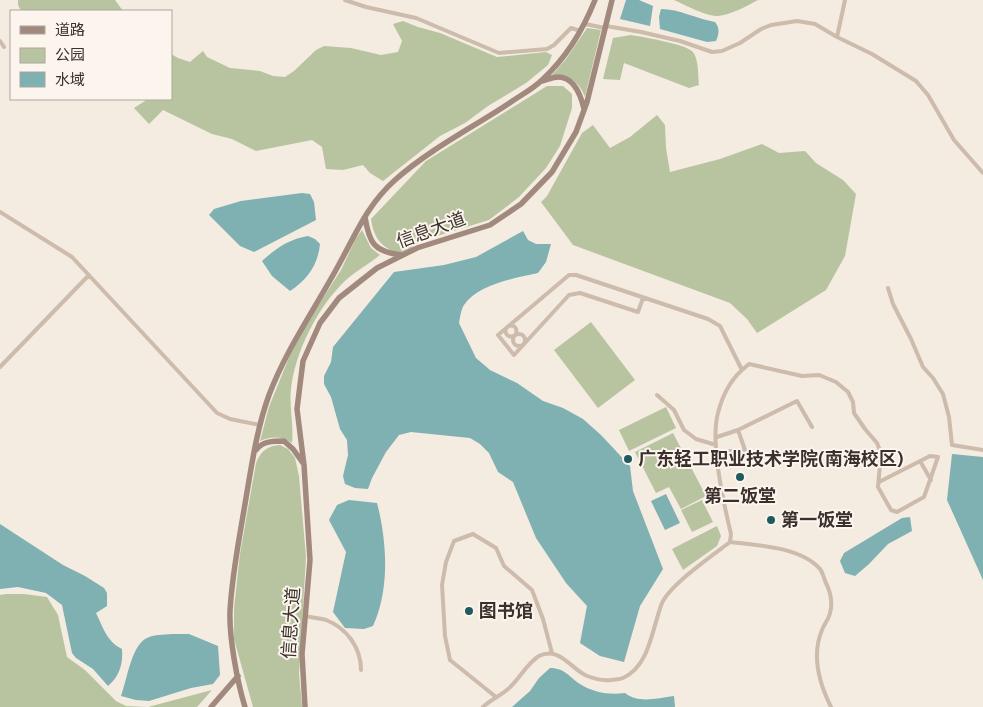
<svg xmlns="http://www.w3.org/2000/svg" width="983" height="707" viewBox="0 0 983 707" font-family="Figtree,'Noto Sans SC',sans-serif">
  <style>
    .green { fill: #b8c4a0 }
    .water { fill: #7fb0b2 }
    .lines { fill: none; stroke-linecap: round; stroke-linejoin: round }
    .minor { stroke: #cdbbac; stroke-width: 4 }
    .secondary { stroke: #a18a7d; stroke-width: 5.5 }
    .poi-dot { fill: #1f5a5e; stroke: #fbf5ee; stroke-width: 2 }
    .labels { text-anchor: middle; stroke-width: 4; stroke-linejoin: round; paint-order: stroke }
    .street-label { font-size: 18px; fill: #3b302b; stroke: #fbf5ee }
    .poi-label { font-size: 18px; font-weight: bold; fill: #3b302b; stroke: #fbf5ee; text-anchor: start }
  </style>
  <rect width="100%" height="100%" fill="#f4ebe1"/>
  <path class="green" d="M18,0H115L123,11H21L18,5Z
    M674,0H758C747,6 730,15 718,16C705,16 685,5 674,0Z
    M403,21L418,27L440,33L497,57L546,52L552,55L548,65L526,83L488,106L465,123L440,136L383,181L370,173L363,165L343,170L326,169L322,147L312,140L256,151L232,139L212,134L163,110L149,124L134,108L148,99H171V54L178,58L190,62L203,51L207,57L230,68L260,71L273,76L285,77L294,71L316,50L324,46L351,48L381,55L398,52L402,41L393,24Z
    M587,28L601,30L585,97C579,81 568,74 552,75L566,59Z
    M631,35C643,37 684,44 692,51C699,58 698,76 699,85L689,88L624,63L620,80L603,79L613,38Z
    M547,86H563L572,94V108L560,146L546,168L519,197L489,220L421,241L401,255C382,247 374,240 371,219L426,161Z
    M657,115L665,125L666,148L670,172L720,159L762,144L779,153L805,151L816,163L843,180L856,194L845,256L826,290L757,333L747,319L730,303L573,245L541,202L547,196L582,133L593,125L610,148L630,137Z
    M362,230L371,248L380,255C369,264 356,271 346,280C318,306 295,352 291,389C289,407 294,425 292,443C282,436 271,436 260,441L269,407L290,355L310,318L341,270L356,238Z
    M591,322L635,380L598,408L554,350Z
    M666,407L676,428L629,451L619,430Z
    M673,433L706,496L681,509L669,487L656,493L635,452Z
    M280,445L288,449L295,458L299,476L306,557L299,674L302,707H253L234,639V608L240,554L256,463C261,451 267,446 280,445Z
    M702,500L713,522L692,532L681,510Z
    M717,526L721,536L717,546L683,570L672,549Z
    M6,594H24L47,597L58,615L67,657L85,670L116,701L126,706L148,707L212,690L197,707H0V595Z"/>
  <path class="water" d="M626,0H639L653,6L650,26L620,19Z
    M661,9C679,9 697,19 715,22C720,28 719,34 716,41L707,42L660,29L659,17Z
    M302,193L310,194L314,202L316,220L254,252L240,246L209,215L214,209L241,201Z
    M523,231L528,240L536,244H551L546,262L538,273C515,278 479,284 464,305C461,309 460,318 459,323L476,358L490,370L517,383L543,401L563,408L583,419L601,435L630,466L633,491L663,569L640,606L624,662L600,656L580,643L587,606L566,583L536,538L513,482L498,472L489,453L480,444L470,438L411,432L399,435L386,452L372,478L368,489L355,488L345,484L343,476L348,455L347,440L340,429L331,397L324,384V376L331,362L333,347L394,272L444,265L476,257Z
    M308,236L315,239L320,244C318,265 307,280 290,291L272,276L262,261C275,249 289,239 308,236Z
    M952,454L983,457V580L947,500Z
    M666,494L680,523L665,530L651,501Z
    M349,500L377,503C387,541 390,589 373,626L364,629L345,628L333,612L346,552L329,520L337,505Z
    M910,517L912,531L888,544L869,564L855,576L845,573L840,561L844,553L902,518Z
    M0,524L63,565L85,576L104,588L107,593V606L96,613C103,627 107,642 122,649C123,664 120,676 108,686L93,669L76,658L72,653L62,605L46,593L18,587L0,589Z
    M172,634H189L218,646L220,675L213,684L191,688L149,701L136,700L121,696C127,680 131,648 145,639C153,634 164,635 172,634Z
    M550,668C565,668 569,677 580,684C594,693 610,695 625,693C639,704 657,698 674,696L675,707H512L530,691L539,678Z"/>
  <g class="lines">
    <path class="minor" d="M345,0L366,7L416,18L499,53L547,49L554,45L571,28L581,31
      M585,24L605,28
      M606,26L641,32L680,41L712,52L722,51L740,43L761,29L771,25L797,21L815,24L837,37L872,54L916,81L928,95L954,140L983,173
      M837,37L845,0
      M0,41L4,47
      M0,212L72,257L217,413L230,419L260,425
      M888,288L893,304L911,339L923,367L933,378L943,394L949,417L952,445L983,450
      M643,298L638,312L580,293L569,295L514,355L498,335L569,275H576L708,319L720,326L742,370C730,381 722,397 718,413C710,441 724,505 731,534L730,542
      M505.5 331a5.5 5.5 0 1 1 11 0a5.5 5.5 0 1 1-11 0Z
      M513 340a6 6 0 1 1 12 0a6 6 0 1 1-12 0Z
      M0,367L89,275
      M742,370L749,364L802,376L819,375L836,382L848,392L853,402L854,413L865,429L877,443L881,453L878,487L891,510L897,512L924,497L938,457L930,456L879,482
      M657,395L674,410L684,430L696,439L716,445
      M738,430L797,401L812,427
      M717,437L738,430L745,450L717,452
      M920,461L931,480
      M730,542C757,545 801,547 820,569C823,573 824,579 826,583C831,593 833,602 830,613C829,619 824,624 822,630C811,656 819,683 831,707
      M306,616C313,618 320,618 326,620C347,628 361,648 361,670
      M496,697L450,660L445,636L442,585L446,562L454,541L473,534L496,548L504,566L532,590L543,619L552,653
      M483,707C490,700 500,696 508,689C519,680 526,664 539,656C558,646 570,667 585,675C594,679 603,681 611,680C615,679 619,680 623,678C650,666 652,628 662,603C671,584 713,555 730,542"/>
    <path class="secondary" d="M542,81C547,80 553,77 558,77C575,77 581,96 584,109
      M365,217C369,243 374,252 402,255
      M256,450C262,441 274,441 284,441L293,449L303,463
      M211,707L238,676
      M245,707C237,681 229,637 230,611C232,573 240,535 246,498C252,463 257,428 269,395C286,350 314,310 337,268C355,236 366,206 395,180C430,149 472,128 511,102C521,95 533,89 542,80C566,58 583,30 595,0
      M305,707L302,654L310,560L304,465L297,409L303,361L320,323L339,298L377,268L417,248L490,225L521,204L552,172L576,132L587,102L612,0"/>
  </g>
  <g class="poi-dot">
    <circle cx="628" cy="459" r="5"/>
    <circle cx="740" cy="477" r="5"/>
    <circle cx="771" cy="520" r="5"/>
    <circle cx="469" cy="611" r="5"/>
  </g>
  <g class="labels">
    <g class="street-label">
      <text transform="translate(431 230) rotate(-20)" y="6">信息大道</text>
      <text transform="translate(291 623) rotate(-86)" y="6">信息大道</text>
    </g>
    <g class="poi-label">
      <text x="638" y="465">广东轻工职业技术学院(南海校区)</text>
      <text x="740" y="502" text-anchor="middle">第二饭堂</text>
      <text x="781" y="526">第一饭堂</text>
      <text x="479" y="617">图书馆</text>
    </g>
  </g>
  <rect x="10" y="10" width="162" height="90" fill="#fbf5ee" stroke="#aea6a0"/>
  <rect x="20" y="26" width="25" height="8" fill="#a18a7d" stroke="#aea6a0"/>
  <text x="55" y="35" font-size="15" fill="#3b302b">道路</text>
  <rect x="20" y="48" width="25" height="15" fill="#b8c4a0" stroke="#aea6a0"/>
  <text x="55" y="60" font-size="15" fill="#3b302b">公园</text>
  <rect x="20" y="72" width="25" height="15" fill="#7fb0b2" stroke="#aea6a0"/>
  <text x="55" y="85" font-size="15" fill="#3b302b">水域</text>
</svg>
